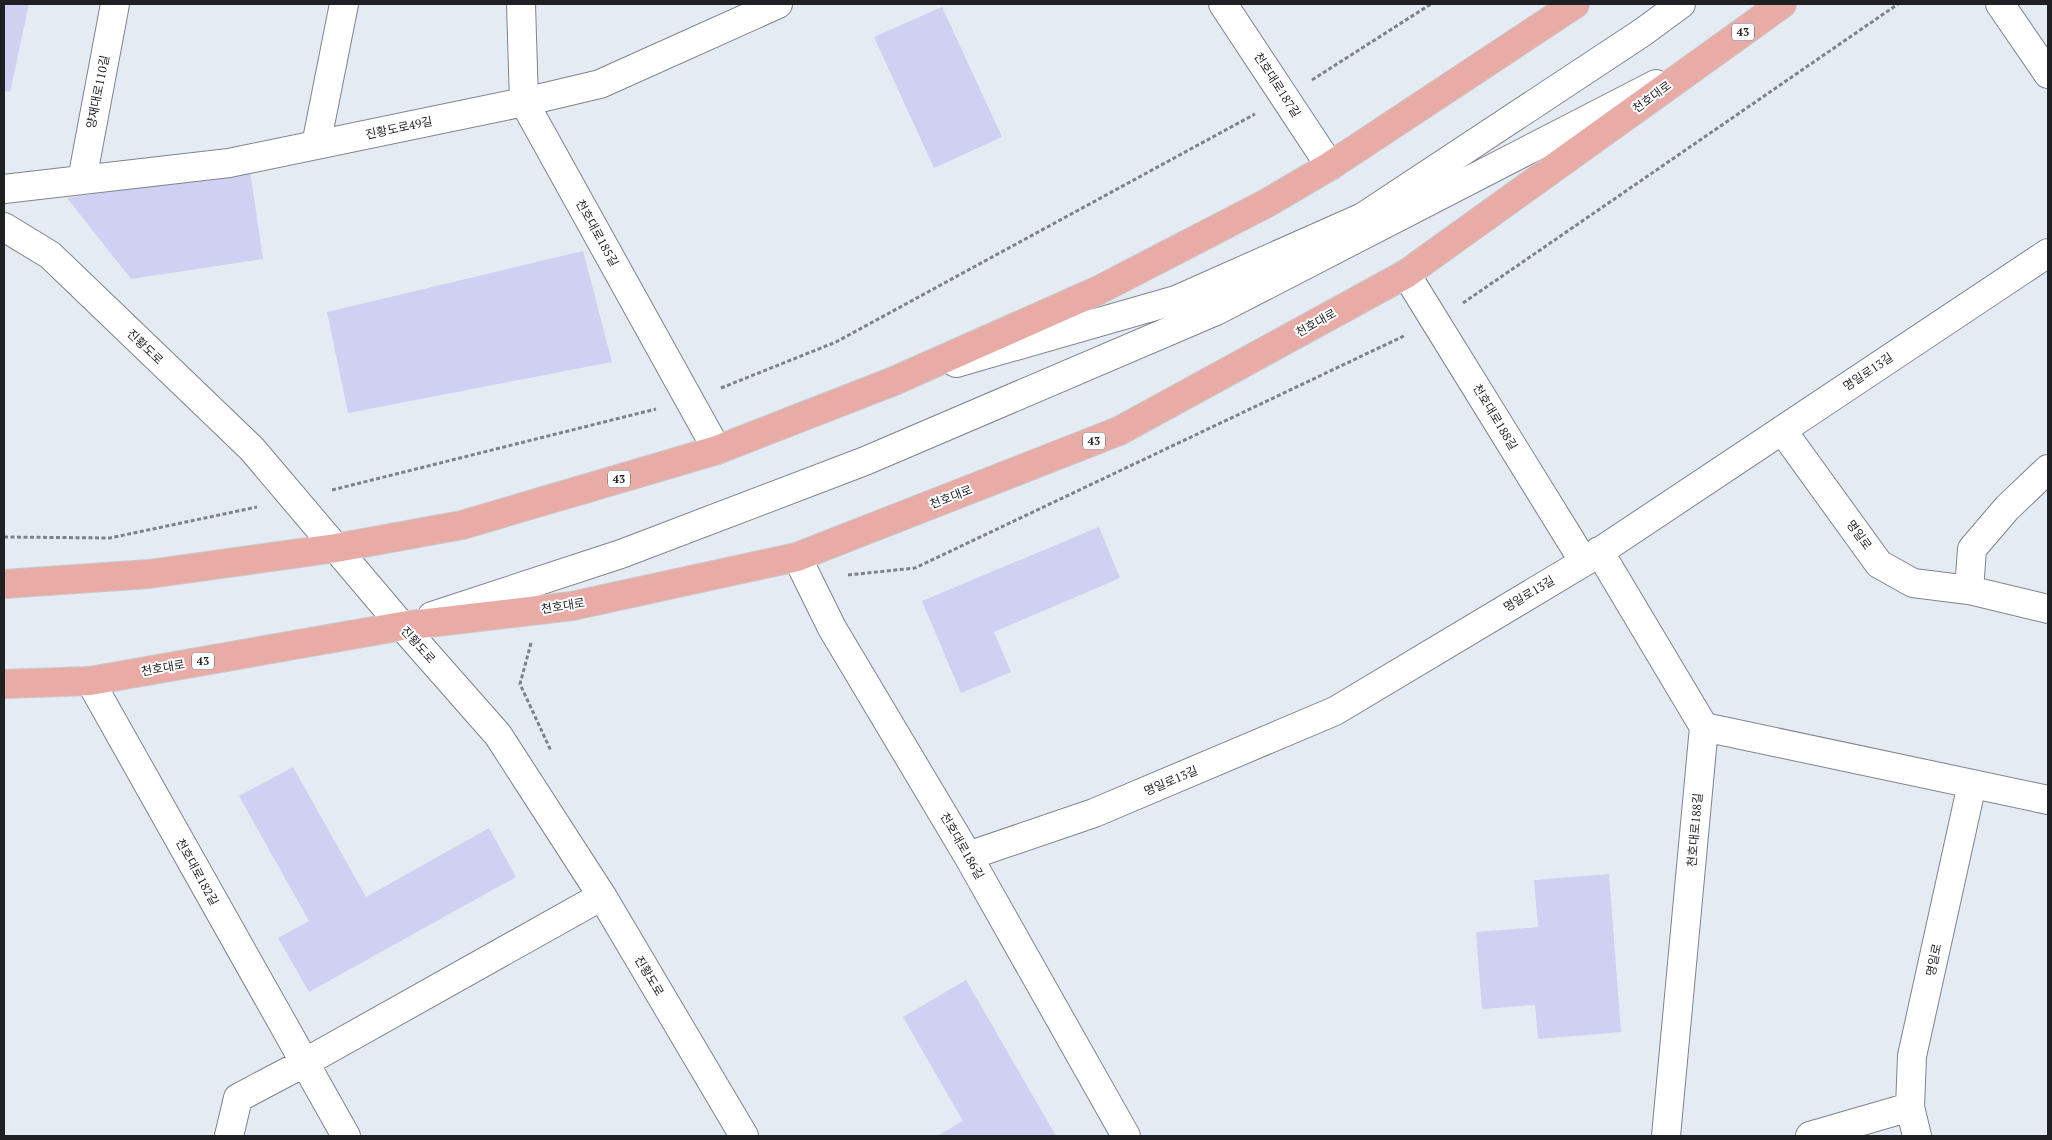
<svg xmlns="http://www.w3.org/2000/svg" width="2052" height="1140" viewBox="0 0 2052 1140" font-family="'PT Serif','Noto Sans KR',serif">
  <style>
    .building { fill: #cfd0f2 }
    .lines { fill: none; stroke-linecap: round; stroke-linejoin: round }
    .minor-casing { stroke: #7f848b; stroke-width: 30 }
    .major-casing { stroke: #c9c9ca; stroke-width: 30 }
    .path { stroke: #7e8287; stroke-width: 3; stroke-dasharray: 4 2.5; stroke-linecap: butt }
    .minor { stroke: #fff; stroke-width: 28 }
    .major { stroke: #e8aba6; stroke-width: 28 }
    .labels { text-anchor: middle; stroke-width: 4; stroke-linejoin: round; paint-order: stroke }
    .shield { fill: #fff; stroke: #626365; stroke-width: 1 }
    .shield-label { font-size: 11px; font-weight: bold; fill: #1e2023 }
    .street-label { font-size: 12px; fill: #1e2023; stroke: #fff }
  </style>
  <rect width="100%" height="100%" fill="#e5ebf2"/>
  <path class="building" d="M4,4H29L10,92L4,91Z
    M942,7L1002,137L934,168L874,37Z
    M250,171L263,259L131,279L67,198Z
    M583,251L612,362L348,413L327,312Z
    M1099,527L1120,578L994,632L1011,672L961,693L922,601Z
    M293,767L366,897L489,828L516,877L309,992L278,938L309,921L239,796Z
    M1609,874L1621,1032L1538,1039L1535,1005L1482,1009L1476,932L1538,927L1534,880Z
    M966,980L1056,1136H937L963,1121L903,1017Z"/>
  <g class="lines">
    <g class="minor-casing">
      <path id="minor" d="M521,4L524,102L717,450
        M1223,4L1330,166
        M2000,4L2048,74
        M316,145L344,4
        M82,180L115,4
        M4,189L229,163L524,102L600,84L778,4
        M4,227L50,255L252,449L402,626L498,735L602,896L744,1136
        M1406,274L1584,562
        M956,363L1176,300L1363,217L1643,32L1681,4
        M1782,430L1879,564L1913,583L1969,590L2048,609
        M1599,551L1704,727L1666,1136
        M797,557L832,628L968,856L1126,1136
        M1969,590L1972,549L2007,508L2048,469
        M432,616L621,554L865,461L1216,311L1656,84
        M90,681L346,1136
        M1704,727L2048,800
        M968,856L1094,813L1335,711L1584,562L2048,253
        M229,1136L238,1098L304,1063L602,896
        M1810,1136L1910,1107
        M1917,1136L1910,1107L1912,1056L1972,784"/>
    </g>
    <g class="major-casing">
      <path id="major" d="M4,584L149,574L336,548L462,525L717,450L894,381L1099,290L1267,203L1330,166L1575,4
        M4,684L90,681L402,626L572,606L797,557L1119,431L1406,274L1782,4"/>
    </g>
    <path class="path" d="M1312,80L1431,4
      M1463,303L1898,4
      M721,388L836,342L1255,114
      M332,490L656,409
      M4,537L110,538L257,507
      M848,575L915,568L1406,335
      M531,643L520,684L551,751"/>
    <use href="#minor" class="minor"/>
    <use href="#major" class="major"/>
  </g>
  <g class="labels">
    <g class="shield">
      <rect x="1732" y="23.5" width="22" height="17" rx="4"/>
      <rect x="1083" y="432.5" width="22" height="17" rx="4"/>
      <rect x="608" y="470.5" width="22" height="17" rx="4"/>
      <rect x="192" y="652.5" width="22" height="17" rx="4"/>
    </g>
    <g class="shield-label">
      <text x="1743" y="36">43</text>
      <text x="1094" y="445">43</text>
      <text x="619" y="483">43</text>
      <text x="203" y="665">43</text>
    </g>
    <g class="street-label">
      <text transform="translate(1277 85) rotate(57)" y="4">천호대로187길</text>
      <text transform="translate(98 92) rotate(-79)" y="4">양재대로110길</text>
      <text transform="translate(1652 97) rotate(-36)" y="4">천호대로</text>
      <text transform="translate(399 128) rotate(-12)" y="4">진황도로49길</text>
      <text transform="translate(597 233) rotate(61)" y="4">천호대로185길</text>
      <text transform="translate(1316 323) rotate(-29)" y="4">천호대로</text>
      <text transform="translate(145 347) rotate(44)" y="4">진황도로</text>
      <text transform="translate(1868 372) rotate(-34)" y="4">명일로13길</text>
      <text transform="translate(1495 417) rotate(59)" y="4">천호대로188길</text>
      <text transform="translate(951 497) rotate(-21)" y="4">천호대로</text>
      <text transform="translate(1859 535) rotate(54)" y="4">명일로</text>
      <text transform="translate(1529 594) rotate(-31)" y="4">명일로13길</text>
      <text transform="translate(563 606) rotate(-9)" y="4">천호대로</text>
      <text transform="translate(418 645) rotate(48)" y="4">진황도로</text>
      <text transform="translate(163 668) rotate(-10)" y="4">천호대로</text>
      <text transform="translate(1171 781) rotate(-23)" y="4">명일로13길</text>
      <text transform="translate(1695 830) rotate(-85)" y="4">천호대로188길</text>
      <text transform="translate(962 846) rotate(60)" y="4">천호대로186길</text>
      <text transform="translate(197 872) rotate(61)" y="4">천호대로182길</text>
      <text transform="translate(1934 960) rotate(-78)" y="4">명일로</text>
      <text transform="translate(649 976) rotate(59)" y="4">진황도로</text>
    </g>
  </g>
  <rect width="2052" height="1140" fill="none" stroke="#1e2023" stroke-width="10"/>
</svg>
